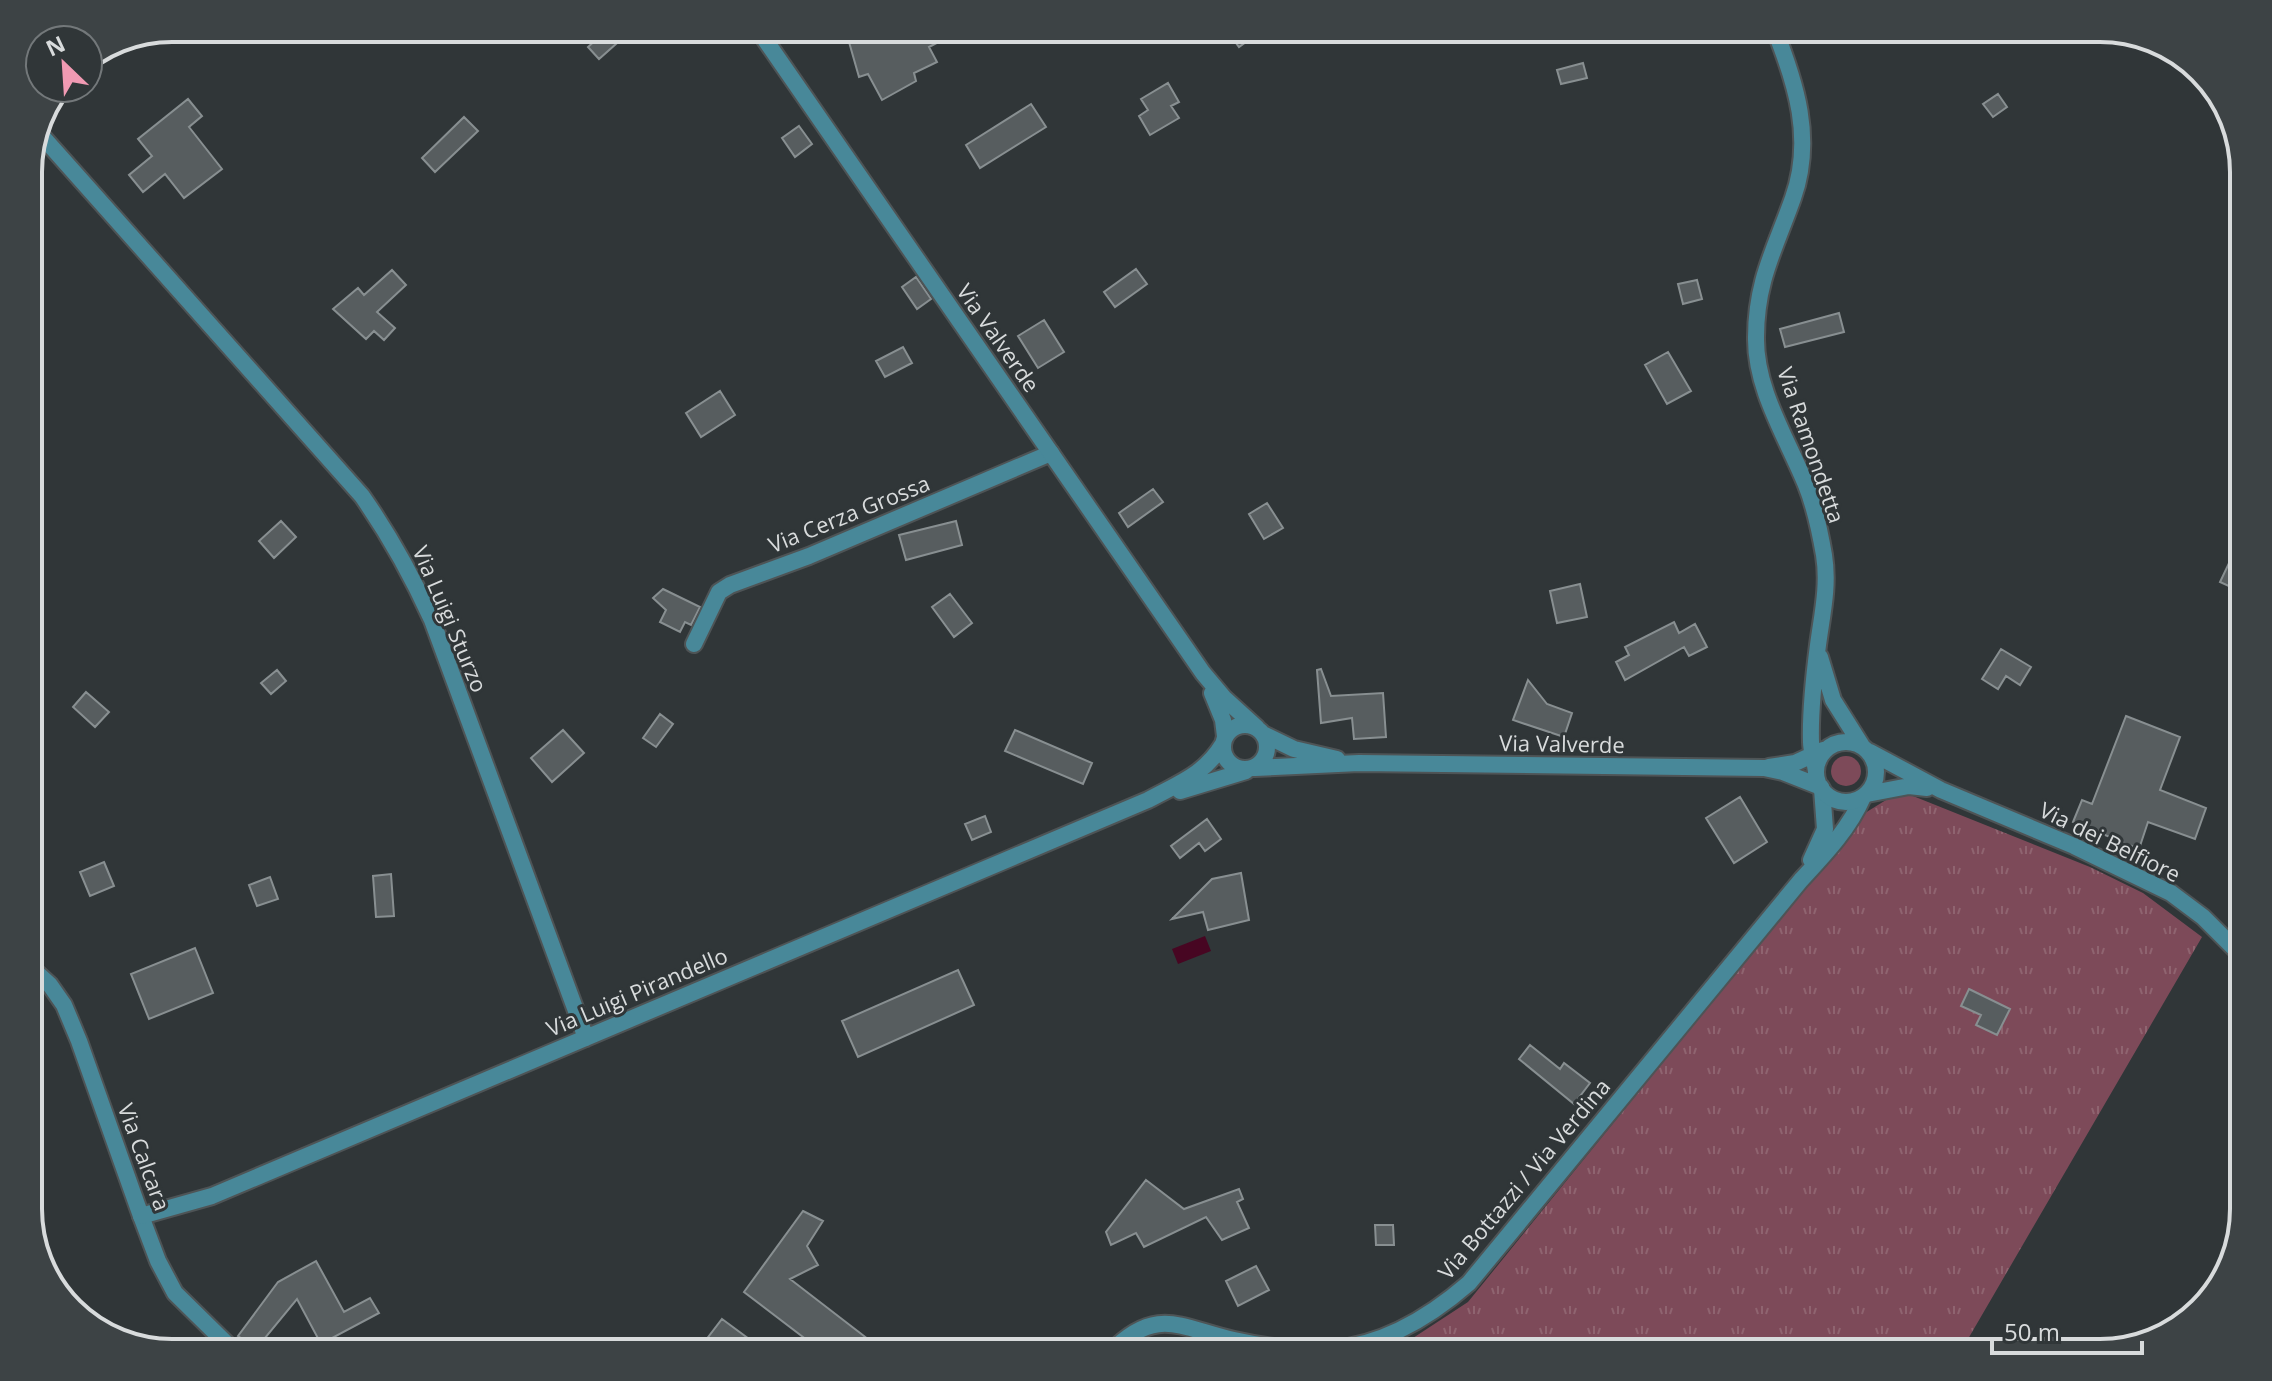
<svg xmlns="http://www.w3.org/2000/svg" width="2272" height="1381" viewBox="0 0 2272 1381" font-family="'Open Sans',sans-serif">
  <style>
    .grass { fill: url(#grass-tufts) }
    .garden { fill: #7d4a59 }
    .water { fill: #470622 }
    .building { fill: #575d5f; stroke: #888f91; stroke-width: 2 }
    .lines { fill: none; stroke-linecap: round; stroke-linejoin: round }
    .minor-casing { stroke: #4e5456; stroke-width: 20 }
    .tertiary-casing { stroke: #4e5456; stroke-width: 20 }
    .minor { stroke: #488899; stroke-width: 16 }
    .tertiary { stroke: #488899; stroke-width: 16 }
    .labels { text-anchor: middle; stroke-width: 6; stroke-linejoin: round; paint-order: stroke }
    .street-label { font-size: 22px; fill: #d8dbdc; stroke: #303638 }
    .rim { fill: none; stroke: #d8dbdc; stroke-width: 4 }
  </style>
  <defs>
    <pattern id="grass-tufts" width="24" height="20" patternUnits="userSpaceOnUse" patternTransform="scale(2)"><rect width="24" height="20" fill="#7d4a59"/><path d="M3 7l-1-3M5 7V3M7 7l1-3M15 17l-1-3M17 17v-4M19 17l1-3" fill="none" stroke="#8f6470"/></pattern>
  </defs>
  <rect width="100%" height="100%" fill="#303638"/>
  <path class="grass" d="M1908,794L2090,867L2143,893L2202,937L1968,1339L1946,1353H1375L1413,1338L1468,1302L1865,813L1886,800Z"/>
  <path class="garden" d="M1831 771a15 15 0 1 1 30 0a15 15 0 1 1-30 0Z"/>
  <path class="water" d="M1205,936L1211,951L1178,964L1172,949Z"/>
  <path class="building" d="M609,28H634L599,59L588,47Z
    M905,28H965L929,47L937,62L914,73L916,81L882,100L868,74L859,77L849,42Z
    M1225,28H1265L1239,47Z
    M1583,63L1587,78L1561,84L1557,70Z
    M1168,83L1179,102L1171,106L1179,118L1150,135L1139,116L1148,110L1141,99Z
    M1998,94L2007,107L1993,117L1983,104Z
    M188,99L202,116L189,127L222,169L184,198L165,174L143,192L129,175L152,156L138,139Z
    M1031,104L1046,127L980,168L966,145Z
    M464,117L478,131L435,172L422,158Z
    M799,126L812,144L795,157L782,138Z
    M1136,269L1147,284L1115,307L1104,292Z
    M392,270L406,285L377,312L395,328L384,340L374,331L366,339L333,309L358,288L364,295Z
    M916,277L931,299L917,309L902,287Z
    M1697,280L1702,299L1683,304L1678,284Z
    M1839,313L1844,332L1785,347L1780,329Z
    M1044,320L1064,352L1038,368L1018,336Z
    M903,347L912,363L885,377L876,361Z
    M1668,352L1691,391L1667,404L1645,365Z
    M720,391L735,415L701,437L686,413Z
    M1153,489L1163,502L1128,527L1119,513Z
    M1267,503L1283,528L1264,539L1249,514Z
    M281,521L296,537L274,558L259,541Z
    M956,521L962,545L906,560L899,535Z
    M2230,561L2244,567V593L2220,582Z
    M1580,584L1587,617L1557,623L1550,591Z
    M663,589L700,607L691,625L685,622L680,632L660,622L666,610L653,598Z
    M950,594L972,623L954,637L932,607Z
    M1674,622L1679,633L1695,624L1707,647L1689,656L1684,647L1625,680L1616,662L1629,655L1625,647Z
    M2001,649L2031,667L2020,685L2006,676L1998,689L1982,679Z
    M1321,669L1331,696L1383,693L1386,737L1354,739L1352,718L1321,723L1317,670Z
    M277,670L286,681L271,694L261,683Z
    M1528,680L1547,704L1572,713L1564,737L1513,720Z
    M86,692L109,712L95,727L73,707Z
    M660,714L673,724L656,747L643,738Z
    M2126,716L2180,737L2160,790L2206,808L2195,839L2148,822L2139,849L2073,822L2082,800L2092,804Z
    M563,730L584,753L552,782L531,758Z
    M1015,730L1092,763L1083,784L1005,751Z
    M1740,797L1767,842L1734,863L1706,818Z
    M985,816L991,832L972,840L965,824Z
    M1207,819L1221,839L1205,851L1199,843L1180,858L1171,846Z
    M104,862L114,886L90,896L80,872Z
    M1241,873L1249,920L1208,930L1203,912L1172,919L1212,879Z
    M391,874L394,916L376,917L373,876Z
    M270,877L278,899L257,906L249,885Z
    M195,948L213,993L149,1019L131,974Z
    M958,970L974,1005L858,1057L842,1021Z
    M1969,989L2010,1009L1997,1035L1976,1025L1981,1015L1961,1006Z
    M1530,1045L1560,1069L1564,1063L1590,1083L1574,1104L1519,1059Z
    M1146,1180L1184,1209L1239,1189L1243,1199L1237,1202L1249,1228L1222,1240L1206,1217L1144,1247L1136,1233L1111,1245L1106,1232Z
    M803,1211L823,1221L807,1246L818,1265L790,1279L886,1353H824L744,1292Z
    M1375,1225H1393L1394,1245H1376Z
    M316,1261L344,1312L370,1298L379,1313L321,1344L297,1299L256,1349L238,1336L278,1282Z
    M1256,1266L1269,1290L1238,1306L1226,1281Z
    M722,1319L768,1353H696Z"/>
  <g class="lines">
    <g class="minor-casing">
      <path id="minor" d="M694,644L719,592L730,585L809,556L1051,453
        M1811,860L1825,829L1822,789
        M141,1216L158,1261L175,1293L236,1353
        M1110,1353C1156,1305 1181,1328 1234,1340C1265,1347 1300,1351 1332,1349C1383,1345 1431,1316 1469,1283L1801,880C1825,854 1849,829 1863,797"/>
    </g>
    <g class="tertiary-casing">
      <path id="tertiary" d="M757,28L1203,673L1224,698L1257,728
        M1774,28C1796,83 1814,139 1793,198C1775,249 1756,281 1756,337C1755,389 1787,438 1806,485C1815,507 1820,532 1824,555C1829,586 1822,615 1818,645C1814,676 1810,711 1811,742C1811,751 1815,762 1816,772
        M41,135L362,496C390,536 412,576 432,620L586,1038
        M1820,657L1833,700L1862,746
        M1212,693L1223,720L1225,736
        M1223 747a22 22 0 1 1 44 0a22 22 0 1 1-44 0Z
        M1263,734L1294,749L1337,759
        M1816 772a30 30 0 1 1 60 0a30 30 0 1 1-60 0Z
        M1870,752L1941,790L2074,846L2171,893L2203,917L2244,958
        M1769,767L1795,763L1823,750
        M1255,768L1359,763L1764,768L1783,772L1821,787
        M1180,791L1246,771
        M1867,794L1909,786L1927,788
        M28,965L50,985L64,1005L79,1041L141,1216L212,1196L1148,800C1179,783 1204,775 1223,744"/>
    </g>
    <use href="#minor" class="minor"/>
    <use href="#tertiary" class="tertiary"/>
  </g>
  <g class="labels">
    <g class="street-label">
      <text transform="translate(998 338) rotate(55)" y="8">Via Valverde</text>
      <text transform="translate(1811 445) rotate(71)" y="8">Via Ramondetta</text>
      <text transform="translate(849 514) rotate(-22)" y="8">Via Cerza Grossa</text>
      <text transform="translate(450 619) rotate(67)" y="8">Via Luigi Sturzo</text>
      <text transform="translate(1562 744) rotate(1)" y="8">Via Valverde</text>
      <text transform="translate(2110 842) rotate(26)" y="8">Via dei Belfiore</text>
      <text transform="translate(637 992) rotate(-23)" y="8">Via Luigi Pirandello</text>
      <text transform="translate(144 1157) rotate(70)" y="8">Via Calcara</text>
      <text transform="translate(1524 1179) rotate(-50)" y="8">Via Bottazzi / Via Verdina</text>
    </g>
  </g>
  <path d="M0 0H2272V1381H0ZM172 42H2100A130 130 0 0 1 2230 172V1209A130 130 0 0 1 2100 1339H172A130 130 0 0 1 42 1209V172A130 130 0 0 1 172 42Z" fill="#3d4345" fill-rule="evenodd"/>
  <path class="rim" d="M172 42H2100A130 130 0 0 1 2230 172V1209A130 130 0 0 1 2100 1339H172A130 130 0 0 1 42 1209V172A130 130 0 0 1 172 42Z"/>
  <g transform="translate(64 64) rotate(335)"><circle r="38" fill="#303638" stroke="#73787a" stroke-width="2"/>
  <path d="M0-6L14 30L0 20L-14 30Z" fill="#f19ab3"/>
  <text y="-12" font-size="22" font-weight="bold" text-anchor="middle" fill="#d8dbdc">N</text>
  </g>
  <path d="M1992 1341v12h150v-12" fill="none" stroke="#d8dbdc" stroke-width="4"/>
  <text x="2004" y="1341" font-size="24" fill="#d8dbdc" stroke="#303638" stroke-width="6" paint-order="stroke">50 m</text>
</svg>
